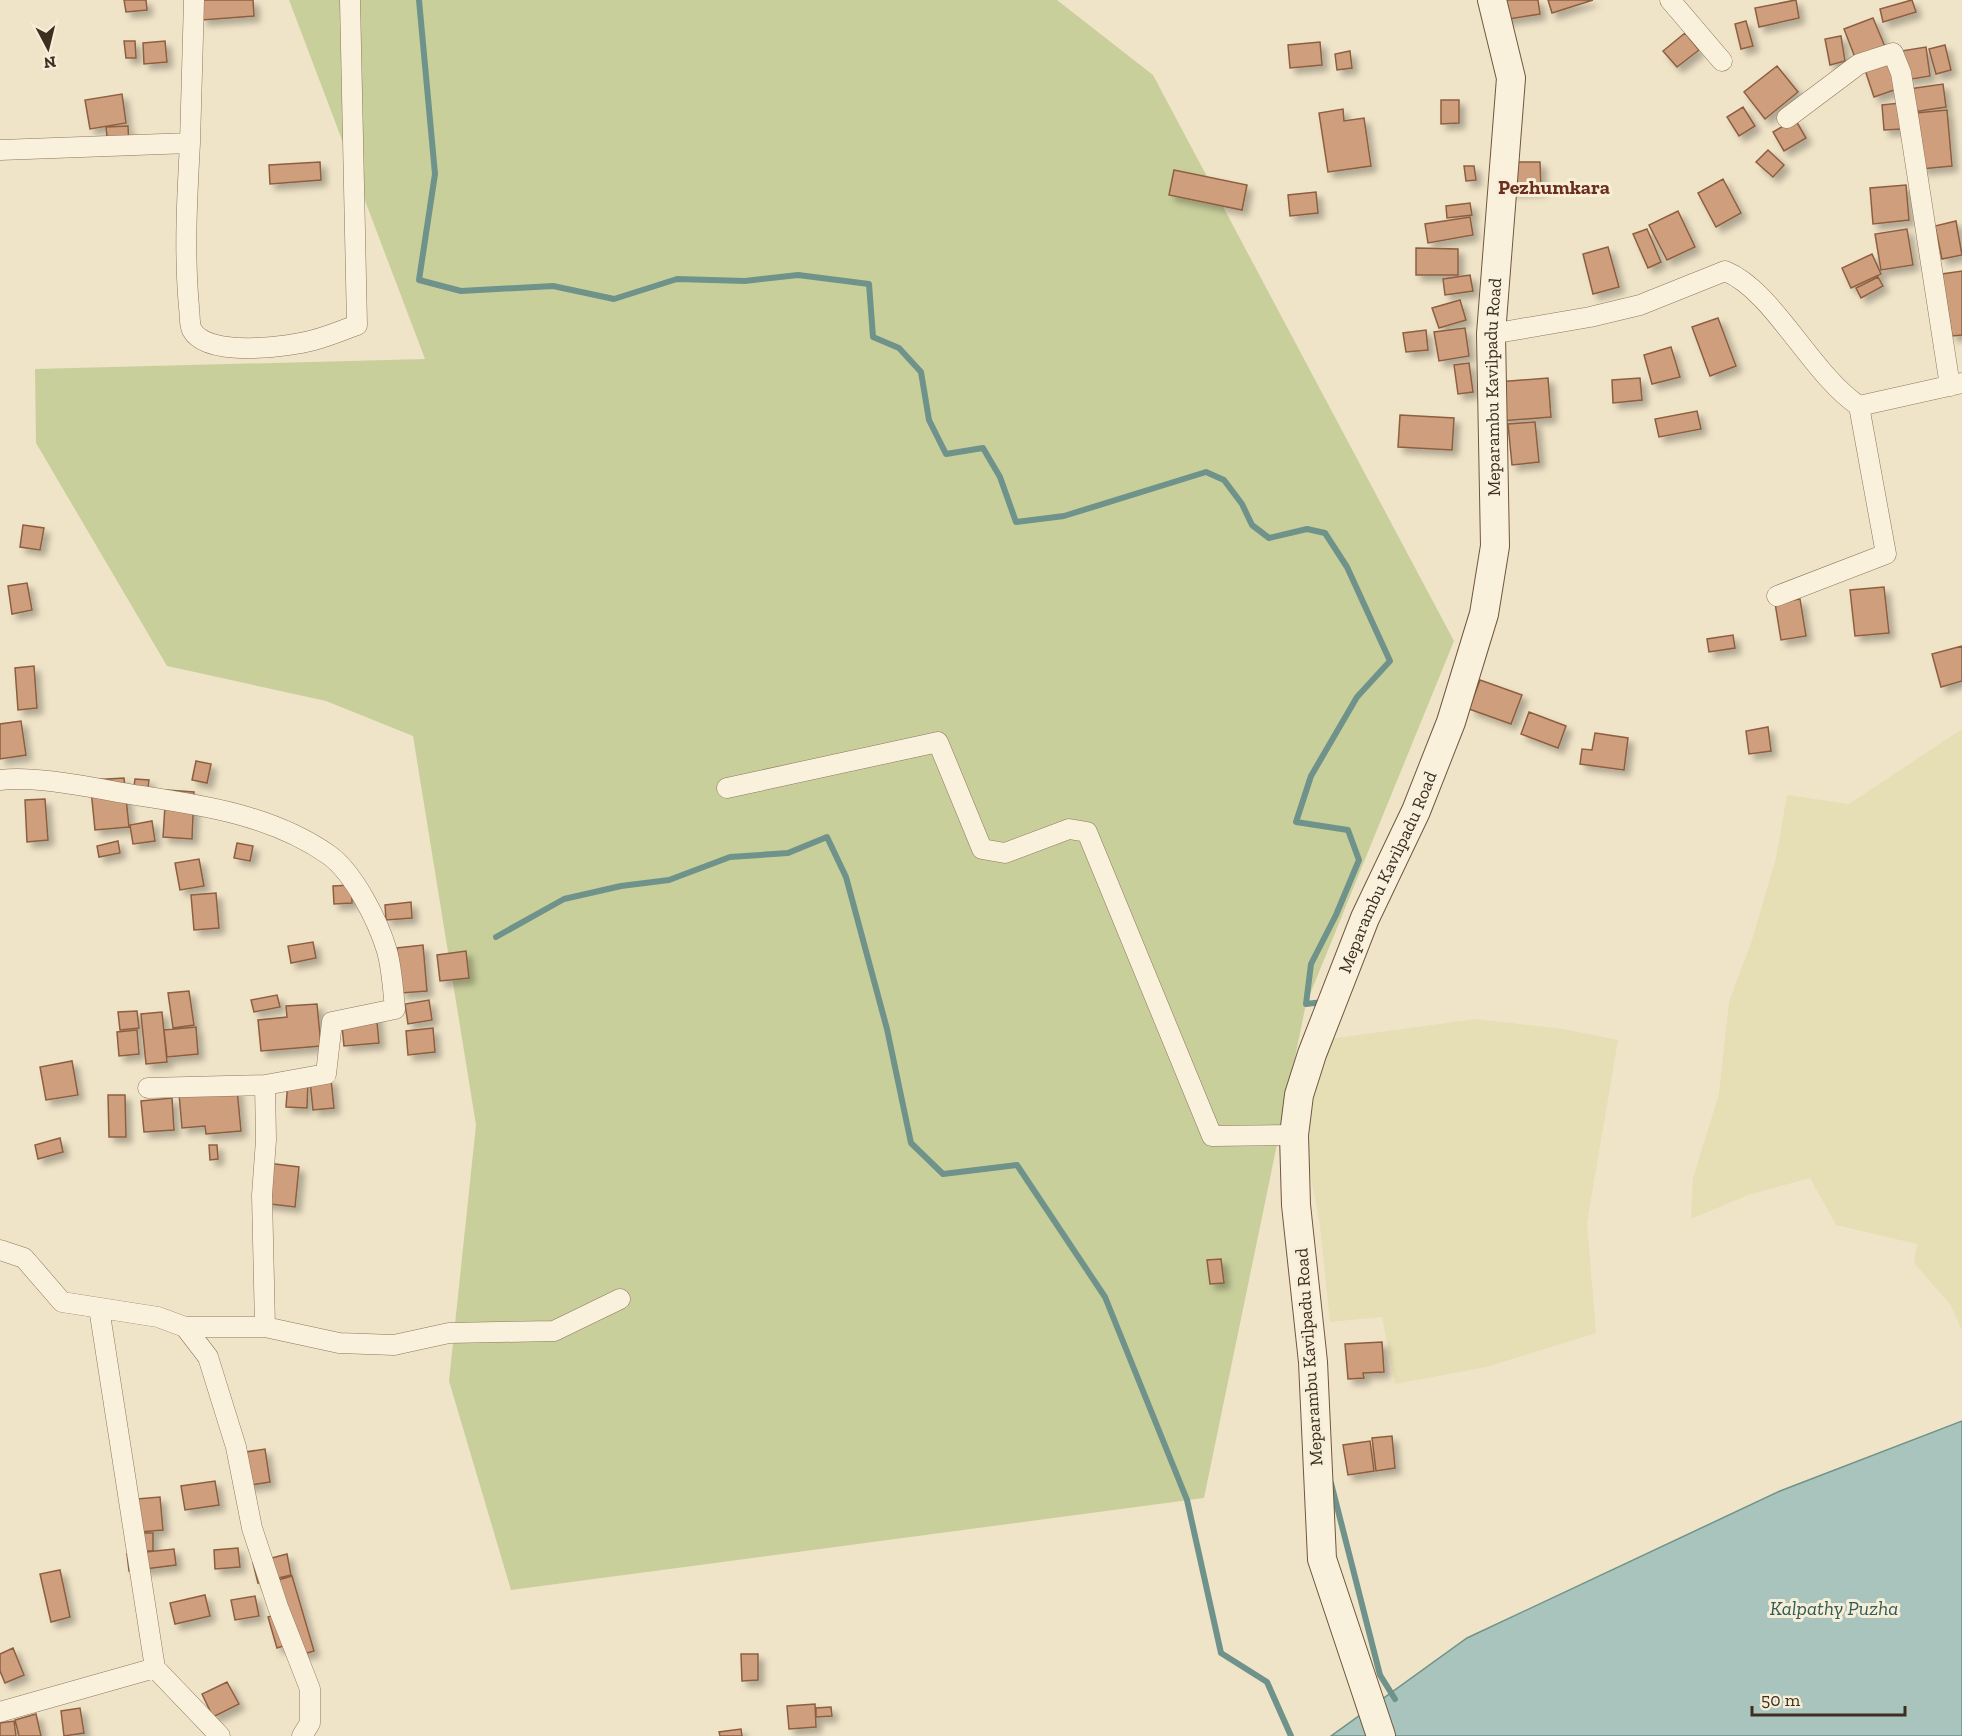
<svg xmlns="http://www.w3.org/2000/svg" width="1962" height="1736" viewBox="0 0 1962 1736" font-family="'Zilla Slab',serif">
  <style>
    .farmland { fill: #e6deb5 }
    .green { fill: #c9cf9b }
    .water { fill: #a9c4bc; stroke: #6f938a; stroke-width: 1.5 }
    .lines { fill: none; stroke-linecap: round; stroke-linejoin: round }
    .stream { stroke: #6f938a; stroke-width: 6 }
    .building { fill: #cf9f7d; stroke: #8d5f41; stroke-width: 1.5; filter: url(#shadow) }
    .street-casing { stroke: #8d765c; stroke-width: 21 }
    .secondary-casing { stroke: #6f573f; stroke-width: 30 }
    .street { stroke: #faf1dc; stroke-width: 20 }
    .secondary { stroke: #faf1dc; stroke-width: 28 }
    .labels { text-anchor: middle; stroke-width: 6; stroke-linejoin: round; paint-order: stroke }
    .street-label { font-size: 18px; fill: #3d2e20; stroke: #f7eed8 }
    .neighbourhood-label { font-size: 20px; font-weight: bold; fill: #6b2e1e; stroke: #f7eed8 }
    .water-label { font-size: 20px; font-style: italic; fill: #2f5d5a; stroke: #f7eed8 }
  </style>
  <defs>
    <filter id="shadow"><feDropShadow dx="5.5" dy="5.5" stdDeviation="3" flood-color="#0004"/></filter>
  </defs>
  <rect width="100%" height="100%" fill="#f0e4c8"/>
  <path class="farmland" d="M1962,729V1330L1950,1304L1914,1263L1917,1244L1836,1225L1810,1178L1748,1195L1691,1219L1693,1178L1719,1094L1729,1002L1752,940L1776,858L1787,795L1849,804Z
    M1476,1019L1563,1029L1618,1040L1587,1223L1596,1333L1486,1367L1395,1384L1382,1317L1330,1322L1320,1226L1309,1166L1310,1110L1329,1039Z"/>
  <path class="green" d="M289,0H1057L1153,75L1454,641L1306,1004L1204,1498L511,1590L449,1381L476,1125L413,736L326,701L167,666L36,443L35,369L425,359Z"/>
  <path class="water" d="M1962,1421V1736H1331L1467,1638L1780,1491Z"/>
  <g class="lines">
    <path class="stream" d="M419,0L435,174L419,280L461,291L553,286L614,299L677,279L745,281L798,275L869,284L873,337L899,348L921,372L929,420L946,454L983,448L1000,477L1016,522L1064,516L1206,472L1224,480L1242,504L1252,525L1269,538L1307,529L1325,533L1347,567L1390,661L1357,697L1311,776L1296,822L1348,830L1359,860L1336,915L1311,964L1306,1004L1323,1002
      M496,937L564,899L621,886L669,880L730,857L788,853L827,837L846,877L887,1029L911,1143L943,1174L1017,1165L1105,1297L1187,1500L1221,1653L1267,1682L1291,1736
      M1331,1483L1380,1675L1395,1699"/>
  </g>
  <path class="building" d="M124,0H146L147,10L126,12Z
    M201,0H253L254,16L202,20Z
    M1499,0H1538L1540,14L1502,20Z
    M1548,0H1593L1552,13Z
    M1796,0L1799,18L1759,27L1755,8Z
    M1912,0L1916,12L1883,22L1880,9Z
    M1873,18L1886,49L1856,60L1844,29Z
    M1746,21L1753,46L1741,49L1735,24Z
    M1685,33L1699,50L1677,67L1663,51Z
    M1841,36L1845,61L1830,65L1825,39Z
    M124,41H135L136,58H126Z
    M165,41L167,62L144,64L143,43Z
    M1320,42L1322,65L1290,68L1288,45Z
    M1945,45L1951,70L1936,74L1929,49Z
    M1926,47L1930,76L1906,80L1901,51Z
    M1350,51L1352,68L1337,70L1335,54Z
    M1886,59L1897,89L1874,97L1864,67Z
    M1777,66L1798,92L1765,119L1744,92Z
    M1943,84L1946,107L1913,112L1909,89Z
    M122,94L126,123L90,129L85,100Z
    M1441,100H1459V123L1441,124Z
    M1900,103L1902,129L1884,130L1882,105Z
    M1743,107L1755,126L1739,136L1727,117Z
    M1343,109L1344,121L1364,118L1371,166L1328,172L1319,113Z
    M1947,110L1952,166L1921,169L1916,113Z
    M1795,119L1806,138L1784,151L1773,132Z
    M128,126L129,145L108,146L106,127Z
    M1768,150L1784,165L1773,177L1756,162Z
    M320,162L321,180L270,184L269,165Z
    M1508,162H1540L1541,190L1509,191Z
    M1464,166H1474L1476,180L1466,181Z
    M1174,170L1247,185L1242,210L1169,195Z
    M1723,179L1741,213L1716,227L1698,193Z
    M1906,185L1909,220L1873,224L1870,188Z
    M1316,192L1318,213L1290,216L1288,195Z
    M1470,203L1472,215L1447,218L1446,206Z
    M1678,211L1695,247L1667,260L1649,225Z
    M1470,217L1473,235L1428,243L1425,224Z
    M1956,221L1962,255L1942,259L1935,226Z
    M1647,229L1661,262L1648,268L1633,234Z
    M1907,229L1913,265L1881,270L1875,234Z
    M1608,247L1619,287L1593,294L1583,254Z
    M1416,248L1458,249V275H1416Z
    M1872,254L1881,274L1851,288L1842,268Z
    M1962,271V335L1952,336L1942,274Z
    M1470,275L1473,291L1445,295L1443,279Z
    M1878,277L1883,286L1861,298L1856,288Z
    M1460,300L1466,320L1439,328L1432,308Z
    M1718,318L1736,366L1710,376L1692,327Z
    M1465,328L1469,356L1439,361L1434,332Z
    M1426,330L1428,350L1406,352L1403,333Z
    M1671,347L1680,377L1652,384L1644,355Z
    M1469,363L1473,392L1458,394L1454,365Z
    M1548,378L1551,417L1501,421L1498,382Z
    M1640,378L1642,400L1613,403L1612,380Z
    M1697,411L1701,429L1659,437L1655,419Z
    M1400,415L1454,418L1452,450L1398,447Z
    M1535,422L1539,462L1512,465L1508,424Z
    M23,525L44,528L40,550L20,547Z
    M27,583L32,610L12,614L8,586Z
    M1884,587L1889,633L1855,636L1850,590Z
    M1800,599L1806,636L1781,640L1775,603Z
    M1733,635L1735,648L1709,652L1707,639Z
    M1962,646V681L1941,687L1932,654Z
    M34,666L37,708L18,710L15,668Z
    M1480,680L1522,695L1511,724L1469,709Z
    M1529,712L1566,726L1558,748L1521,734Z
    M21,721L26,755L0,759V724Z
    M1768,727L1771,751L1749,754L1746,731Z
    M1595,733L1628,738L1624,770L1580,764L1582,749L1592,750Z
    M196,761L211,764L207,783L192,780Z
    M124,778L129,827L95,830L90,780Z
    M135,779L149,780L147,795L133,793Z
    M166,790L194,792L192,839L163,837Z
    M45,799L48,840L27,842L25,800Z
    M152,821L155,841L133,844L130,825Z
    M118,841L120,853L99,857L97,846Z
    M237,843L253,846L250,861L234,858Z
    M199,859L204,886L180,890L175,863Z
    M352,885V903L334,904L333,886Z
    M216,893L219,928L194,930L191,895Z
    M411,902L412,918L386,920L385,905Z
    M313,942L316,958L291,963L288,946Z
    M423,945L427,991L401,993L397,948Z
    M466,951L469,978L440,981L437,955Z
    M189,991L194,1025L173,1028L168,993Z
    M277,995L280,1007L254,1012L251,1000Z
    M429,1000L432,1020L408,1024L405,1004Z
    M317,1004L321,1046L261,1051L258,1020L287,1017L286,1006Z
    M137,1011L139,1028L120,1030L118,1012Z
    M162,1012L167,1062L146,1064L141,1014Z
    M376,1012L379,1043L344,1046L341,1016Z
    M196,1027L198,1054L167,1057L164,1030Z
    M433,1028L435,1052L408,1055L406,1031Z
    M137,1030L139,1054L119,1056L117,1032Z
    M72,1061L78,1095L46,1100L40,1067Z
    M331,1079L334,1108L313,1110L310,1081Z
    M288,1080L308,1081L307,1108L286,1107Z
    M237,1089L241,1131L206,1134L205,1126L182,1128L179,1094Z
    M108,1095H125L126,1137H109Z
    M172,1098L174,1130L144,1132L141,1101Z
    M60,1138L63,1152L38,1159L35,1145Z
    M209,1145H217L218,1159L210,1160Z
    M259,1162L299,1167L295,1207L254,1202Z
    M1221,1259L1224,1283L1210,1284L1207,1260Z
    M1382,1342L1384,1372L1363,1373L1364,1378L1348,1379L1345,1344Z
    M1392,1436L1395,1468L1376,1471L1372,1438Z
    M1370,1441L1374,1471L1348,1475L1343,1445Z
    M265,1449L270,1482L238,1487L233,1454Z
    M215,1481L219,1505L185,1510L181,1486Z
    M160,1497L163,1530L128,1533L125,1500Z
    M131,1533H153V1551H130Z
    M238,1548L240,1567L215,1569L214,1550Z
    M174,1549L176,1565L129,1571L127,1554Z
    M287,1554L291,1575L258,1583L253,1563Z
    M60,1570L70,1617L51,1622L40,1574Z
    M292,1576L314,1651L293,1657L289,1644L277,1648L268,1617L278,1614L268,1583Z
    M205,1595L210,1616L175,1624L170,1603Z
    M255,1596L259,1616L235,1620L231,1600Z
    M13,1648L24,1675L5,1683L0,1671V1654Z
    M741,1654H758V1680L742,1681Z
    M227,1682L239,1704L213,1717L202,1694Z
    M815,1704L816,1727L789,1729L787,1706Z
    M831,1707L832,1716L816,1717V1708Z
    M80,1708L84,1733L64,1736L61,1711Z
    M36,1714L41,1736H19L15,1720Z
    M14,1721L16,1736H0V1723Z
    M741,1729L742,1736H720L719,1732Z"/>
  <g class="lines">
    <g class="street-casing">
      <path id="street" d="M1670,0L1722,61
        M1787,118L1859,64L1893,53L1901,73L1908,115L1950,386
        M190,143L194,0
        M0,150L190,143C187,198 184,253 189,307C190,314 189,324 192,330C207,358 288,347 314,340C329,336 343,330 357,325L350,0
        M1491,334L1590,317L1640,305L1725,271C1773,290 1811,374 1859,406L1962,383
        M1777,596L1886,554L1859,406
        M0,780C36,775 98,789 135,795C202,805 272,815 329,855C354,873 378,921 387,951C392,969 393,990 395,1009L332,1022L326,1074L265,1085L266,1140L262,1195L265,1327
        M727,788L938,742L982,849L1005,853L1069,829L1087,832L1212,1136L1294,1135
        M148,1088L265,1085
        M0,1250L24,1258L62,1302L158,1317L185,1327L208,1357L236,1447L252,1528L278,1607L310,1689V1723L302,1736
        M99,1308L155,1668L220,1736
        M185,1327H265L339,1343L394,1345L449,1333L554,1331L620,1299
        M0,1712L155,1668"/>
    </g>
    <g class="secondary-casing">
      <g id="secondary">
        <path id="s1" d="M1381,1736L1322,1559L1313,1362L1296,1205L1294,1135L1299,1095L1312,1054L1365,918L1416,811L1451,722L1484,614L1495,546L1491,334L1511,78L1492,0"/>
      </g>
    </g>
    <use href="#street" class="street"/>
    <use href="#secondary" class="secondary"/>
  </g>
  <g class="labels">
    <g class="street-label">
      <text dy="6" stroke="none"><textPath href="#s1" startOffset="1396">Meparambu Kavilpadu Road</textPath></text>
      <text dy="6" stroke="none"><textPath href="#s1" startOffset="892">Meparambu Kavilpadu Road</textPath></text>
      <text transform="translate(1309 1357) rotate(-94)" y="6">Meparambu Kavilpadu Road</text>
    </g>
    <g class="neighbourhood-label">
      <text x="1554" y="194">Pezhumkara</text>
    </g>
    <g class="water-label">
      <text x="1834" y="1615">Kalpathy Puzha</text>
    </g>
  </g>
  <g transform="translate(48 48) rotate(173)" stroke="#f7eed8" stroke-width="4.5" paint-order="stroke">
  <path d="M0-4.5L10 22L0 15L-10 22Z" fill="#3d2e20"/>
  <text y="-9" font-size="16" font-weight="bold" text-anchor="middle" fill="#3d2e20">N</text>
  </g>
  <path d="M1752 1706v9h153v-9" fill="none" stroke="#3d2e20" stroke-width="3"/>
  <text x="1761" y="1706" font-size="18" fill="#3d2e20" stroke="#f7eed8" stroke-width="4.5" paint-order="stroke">50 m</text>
</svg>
